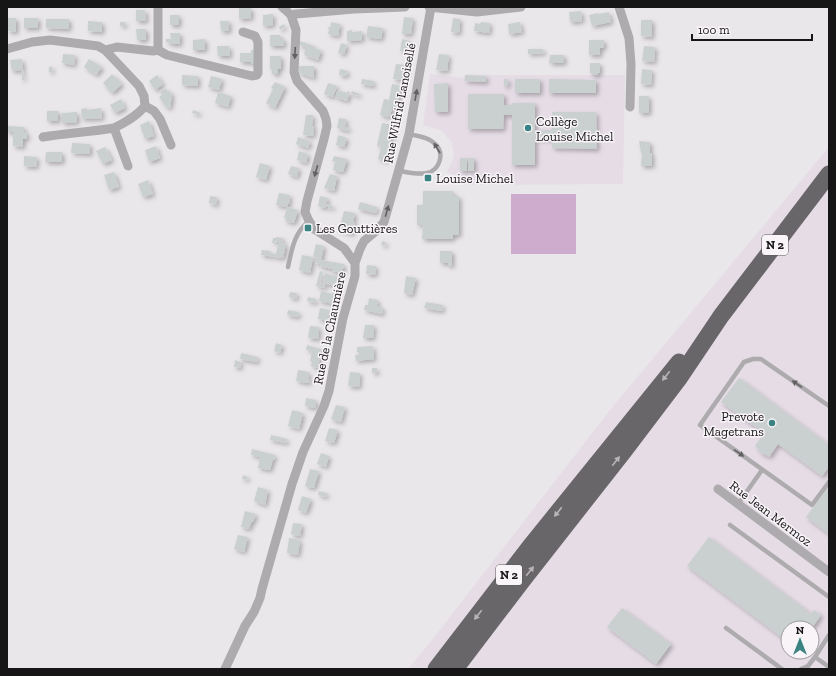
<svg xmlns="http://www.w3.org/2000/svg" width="836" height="676" viewBox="0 0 836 676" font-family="'Zilla Slab',serif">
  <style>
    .built { fill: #e5dce5; fill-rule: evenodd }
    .green { fill: #cdaccd }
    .building { fill: #cacfcf; filter: url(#shadow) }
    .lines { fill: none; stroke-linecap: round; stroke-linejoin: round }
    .lane { stroke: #adabad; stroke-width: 4.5 }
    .street { stroke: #adabad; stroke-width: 9 }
    .highway { stroke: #696669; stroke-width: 17 }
    .oneway { fill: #626062 }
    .oneway2 { fill: #b8b4b8 }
    .poi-dot { fill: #3a8382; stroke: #f8f4f8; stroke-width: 1.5 }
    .labels { text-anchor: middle; stroke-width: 3; stroke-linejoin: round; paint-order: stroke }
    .shield { fill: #f8f4f8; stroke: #5a595a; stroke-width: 1 }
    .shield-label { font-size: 12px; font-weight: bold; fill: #171617 }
    .street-label { font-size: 13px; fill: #171617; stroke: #f8f4f8 }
    .poi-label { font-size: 13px; fill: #171617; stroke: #f8f4f8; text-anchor: start }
  </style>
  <defs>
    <filter id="shadow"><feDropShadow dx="2.5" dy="2.5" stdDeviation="2" flood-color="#0004"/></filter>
  </defs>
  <rect width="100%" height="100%" fill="#eae7ea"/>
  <path class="built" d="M430,74L464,78L465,75H625L623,184L467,185V182L447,172L454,156L452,143L442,131L423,125Z
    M829,147V669H408L432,640L610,410ZM788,628H812V652H788Z"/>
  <path class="green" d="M511,194H576V254H511Z"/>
  <path class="building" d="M239,8H251V18L239,19Z
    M136,10H145L146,21H136Z
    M581,11L582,21L570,22L569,12Z
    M609,12L611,22L592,26L589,15L598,13V14Z
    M273,14V25L263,26V15Z
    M170,15H179V25H170Z
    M404,17L413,18L411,34H402Z
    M7,18H16V32L8,31Z
    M24,18H38V28H24Z
    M453,18L460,19L459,33L451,32Z
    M46,19H69V29L46,28Z
    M641,20H652V37L641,36Z
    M88,21L102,22V32L88,31Z
    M220,21H229V31H221Z
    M120,22H125V26H120Z
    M331,22L340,24L338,36L328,34L329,29H328V27L330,28Z
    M481,22L490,23L489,33L474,31L475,23L480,24Z
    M520,22L522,32L509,34L508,24Z
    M284,24L285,27L280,30L279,27Z
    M368,26L383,28L381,39L366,37Z
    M136,29H146V40H137Z
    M352,30V32L362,31V40L347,41V31Z
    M170,33H180V44H171V43L166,42V39H171Z
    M270,35H280V39H284V46H270Z
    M205,39V50H193V40Z
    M402,39L410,41L408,53L400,51Z
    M589,40H604V48H600V55H589Z
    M300,41L314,46V48L321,50L318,60L304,55L306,46H304V47L299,45Z
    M341,43L347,45L344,54L338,53Z
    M217,46H229L230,56H218Z
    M644,46L655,47L654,62L642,61Z
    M528,49H543L544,53L528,54Z
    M251,50H255V64H251V62H240V53H251Z
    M63,54L75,55L74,65L62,63Z
    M439,54L449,55L447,71L436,70Z
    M550,55H564V63H549Z
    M270,56H281V69H278V74H272V69H270Z
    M22,59L24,80H22L21,70L12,71L10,60Z
    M89,59L102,67L96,75L84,67Z
    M590,63H600V73H598V75H592V73H590Z
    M396,64L406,65L404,80L393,79Z
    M52,66V72H49V67Z
    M299,66H314V78L299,73Z
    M340,69L348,71L346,76L339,75Z
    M642,69L652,70L651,85L641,84Z
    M112,74L122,84L112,93L103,83Z
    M157,75L163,84L155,90L149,81Z
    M182,75L198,76V86L182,85Z
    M465,75L486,76V82L465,81Z
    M211,76L222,79L219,90L208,87Z
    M362,79L374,81L373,86L361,84Z
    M504,79H508V86H504Z
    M515,79H540V93H515Z
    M549,79L596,80V93H549Z
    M275,82L285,87L275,108L266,103L273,89L271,88Z
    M328,83L337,86L333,97L324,94Z
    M448,83V112H435L434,84Z
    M392,84L401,86L398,102L400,103L399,108L392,107L390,117L380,115L384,99L389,100Z
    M166,88L168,92L169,91L172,95L170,108L166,107L159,97L162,95L160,92Z
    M338,90L347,93L348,91L350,92L347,101L335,97Z
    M352,91L360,94L359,96L351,94Z
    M218,92L231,96L228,107L215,103Z
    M468,94H504V105H512V103H535V130H552V112H596L597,149L552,148V139H535V165H512V115H504L503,129H468Z
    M639,96H649V113H639Z
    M121,99L125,108L115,113L110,105Z
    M87,108V110L101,108L102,118L88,119V118L82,119L81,109Z
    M193,110L199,112V115L192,113Z
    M47,111H58V121H47Z
    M77,112V122L62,123V113Z
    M306,115H313L312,126H314L313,136L303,135Z
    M339,118L346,119L345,127H349L348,131L337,128Z
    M149,121L154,136L145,139L140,125Z
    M382,123L393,125L392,130H393L390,144H389L388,148L390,149L386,161L378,159L381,147L377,146Z
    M7,126L24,127V132L27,133V139H23V147L13,146V132H7Z
    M338,135L347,138L344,147L336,145Z
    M298,137L310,141L308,148L296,144Z
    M639,141L650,142V153H652V166H641L642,153H641Z
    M72,143L90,144V154L71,153Z
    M156,146L160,158L149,162L145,150Z
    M105,147L112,160L103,164L96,151Z
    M299,151L308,154L306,163L297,160Z
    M46,152H62V162H45Z
    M24,156L37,157L36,167L24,166Z
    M334,156L347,159L343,172L333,170L335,162L332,161Z
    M460,158H467V171H460Z
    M468,158H474V171H468Z
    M260,163L270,166L266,180L256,177Z
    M291,166L299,168L297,177L288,174Z
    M114,172L119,187L109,190L104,175Z
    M330,174L337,176L334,191L324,188Z
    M148,180L153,194L143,197L138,184Z
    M423,191H453V196H459V235H453V239H422L423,225H417V205H423Z
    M279,193L290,195L289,199H290L289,204L288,203L287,207L276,205Z
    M210,196L217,197L216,205L209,203Z
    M320,196L328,198L326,204L333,206L332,209L328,208L329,207L326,206L325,208L318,206Z
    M360,202L377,207L376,213L358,209Z
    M287,207L298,210L294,223L285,221L286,218H284Z
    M344,211L355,213L353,222L355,223L352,234L339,230Z
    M276,237L283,238L282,243L286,244L283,258L261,255L262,250L270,251V253L276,254L278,244H279L280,242L275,241V243H272L273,238H276Z
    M382,241L386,242L385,246L381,245Z
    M316,244L324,246L321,260L344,264L342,273L332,271V269L320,266V264L315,263L317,258L313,257Z
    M440,251H452V266H448V263H440Z
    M302,255L313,257L310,273L299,270Z
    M367,265L376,266L375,275L366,274Z
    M320,271L323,272L320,283L325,284L324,288L316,286Z
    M325,273L338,277L336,286L323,283Z
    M406,276L416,278L412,295L404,293Z
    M321,291L332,294L333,292L337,293L334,304L319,301Z
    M290,292L297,293L296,299L289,297Z
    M308,297L316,299L315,303L307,301Z
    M369,298L378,300L377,306H381L380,308H383L382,314L364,310L365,305H368Z
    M426,302L443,305L442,311L424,308Z
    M320,308L330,310L328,321L318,319Z
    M288,310L299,312L298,317L287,315Z
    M365,325H374L373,338H363Z
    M310,326L319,327L318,339L308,338Z
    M276,343L282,345L280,353L274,351Z
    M307,345L321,349L319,357H320L318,368L311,366L312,362L310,361L312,351L306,350Z
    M373,346L374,359L356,361L355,355H359V352H357V347Z
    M241,353L258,357L257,362L240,359Z
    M235,360L241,362L240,368L234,367Z
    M372,368H377V373H372Z
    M298,370L309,372L308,379H310L309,383L296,381Z
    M350,372L360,373L359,387L348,386Z
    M739,378L829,445V467L822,476L778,444L769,457L765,454L764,455L759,451L760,450L755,446L764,433L721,402Z
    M306,398L316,400L315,408L305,406Z
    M336,405L345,407L341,422L331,419Z
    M292,410L303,413L299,429L288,426Z
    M329,428L338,430L334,443L325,441Z
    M271,435L287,439L286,443L270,440Z
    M252,449L275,455L274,460L273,459L270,470L258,468L260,457L251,455Z
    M321,453L329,456L326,467L317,464Z
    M310,469L319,471L314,488L305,486Z
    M243,475L248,477L247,480L242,479Z
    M829,486V534L806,517Z
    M258,487L268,490L265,505L254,501Z
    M319,491L327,493L326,497L318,495Z
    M302,496L311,499L306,513L298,510Z
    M245,511L256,514L253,522L252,521L249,529L241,527Z
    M293,523L302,524L300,536L291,534Z
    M238,535L248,537L244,552L234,549Z
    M709,537L811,614L814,610L821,615L812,628H788V642L687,566Z
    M289,538L300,540L298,555L287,553Z
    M622,608L671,644L656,664L607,627Z"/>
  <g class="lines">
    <path class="lane" d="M399,171C407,172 418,175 427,173C440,170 445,153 435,144C429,137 417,136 409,134
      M288,267C292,249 294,233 309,221
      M829,406L761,359H753L744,362L700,425L812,505L829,482
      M738,504L762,470
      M730,525L829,597
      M726,628L782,669
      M815,657L829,667
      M801,669L808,666L815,657L829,635"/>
    <path class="street" d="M158,7V50L167,55L252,76L257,75L258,73V42L255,36L243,32
      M429,7L477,12L521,7
      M619,7L629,38L631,64L630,107
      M291,15L296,14L354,9L405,7
      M7,49L32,42L50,40L98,46L105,50L139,86L144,96L145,106L154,111L160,119L171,145
      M105,50L117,47L153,51L158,50
      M114,128C126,122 137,116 145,106
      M43,137C67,133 90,132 114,128L128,166
      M355,263L360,249L364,241L376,231L384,222L409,134L431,7
      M718,489L829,572
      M225,669L245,626L254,612L260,598L262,589L292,484L303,452L324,406L329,391L343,318L355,276V263L344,248L314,229L309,221L305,212L307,201L324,139L327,126L326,119L323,111L297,81L294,72L296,30L291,15L282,7"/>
    <path class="highway" d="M436,669L532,544L679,362
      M455,669L522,581L624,451L680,377L721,316L829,174"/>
  </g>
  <defs><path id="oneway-solid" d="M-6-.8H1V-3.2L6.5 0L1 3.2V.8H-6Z"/></defs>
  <g class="oneway">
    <use href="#oneway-solid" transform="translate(295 53) rotate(93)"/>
    <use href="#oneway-solid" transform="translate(416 95) rotate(-80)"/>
    <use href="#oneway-solid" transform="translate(437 148) rotate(-121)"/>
    <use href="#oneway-solid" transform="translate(316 171) rotate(106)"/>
    <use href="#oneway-solid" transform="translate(387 211) rotate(-74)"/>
    <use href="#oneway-solid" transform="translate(797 384) rotate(-146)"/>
    <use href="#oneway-solid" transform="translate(739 453) rotate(35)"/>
  </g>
  <g class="oneway2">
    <use href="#oneway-solid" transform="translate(666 376) rotate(128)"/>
    <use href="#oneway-solid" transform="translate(616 461) rotate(-52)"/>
    <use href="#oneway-solid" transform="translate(558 512) rotate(129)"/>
    <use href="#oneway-solid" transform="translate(530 571) rotate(-51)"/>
    <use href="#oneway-solid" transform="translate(478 615) rotate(128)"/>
  </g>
  <g class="poi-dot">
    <circle cx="528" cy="128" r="4"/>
    <rect x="424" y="174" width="8" height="8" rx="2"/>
    <rect x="304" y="224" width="8" height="8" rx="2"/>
    <circle cx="772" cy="423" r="4"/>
  </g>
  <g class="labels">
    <g class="shield">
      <rect x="762" y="235" width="26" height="20" rx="3"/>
      <rect x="496" y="565" width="26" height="20" rx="3"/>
    </g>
    <g class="shield-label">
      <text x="775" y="249">N 2</text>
      <text x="509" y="579">N 2</text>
    </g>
    <g class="street-label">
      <text transform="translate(399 103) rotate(-79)" y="5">Rue Wilfrid Lanoisellé</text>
      <text transform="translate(329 328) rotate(-78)" y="5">Rue de la Chaumière</text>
      <text transform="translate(771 513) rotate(37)" y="5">Rue Jean Mermoz</text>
    </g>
    <g class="poi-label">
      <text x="536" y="126">Collège<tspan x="536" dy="15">Louise Michel</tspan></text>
      <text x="436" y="183">Louise Michel</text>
      <text x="316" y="233">Les Gouttières</text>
      <text x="764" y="421" text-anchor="end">Prevote<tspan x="764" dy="15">Magetrans</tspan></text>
    </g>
  </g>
  <rect width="836" height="676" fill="none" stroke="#171617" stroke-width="16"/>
  <g transform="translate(800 640)"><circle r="19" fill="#f8f4f8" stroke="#9e9b9e"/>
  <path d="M0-3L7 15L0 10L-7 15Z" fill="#3a8382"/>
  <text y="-6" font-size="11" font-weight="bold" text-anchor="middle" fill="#171617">N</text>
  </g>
  <path d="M692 34v6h120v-6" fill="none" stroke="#171617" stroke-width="2"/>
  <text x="698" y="34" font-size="12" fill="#171617" stroke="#f8f4f8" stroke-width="3" paint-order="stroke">100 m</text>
</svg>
